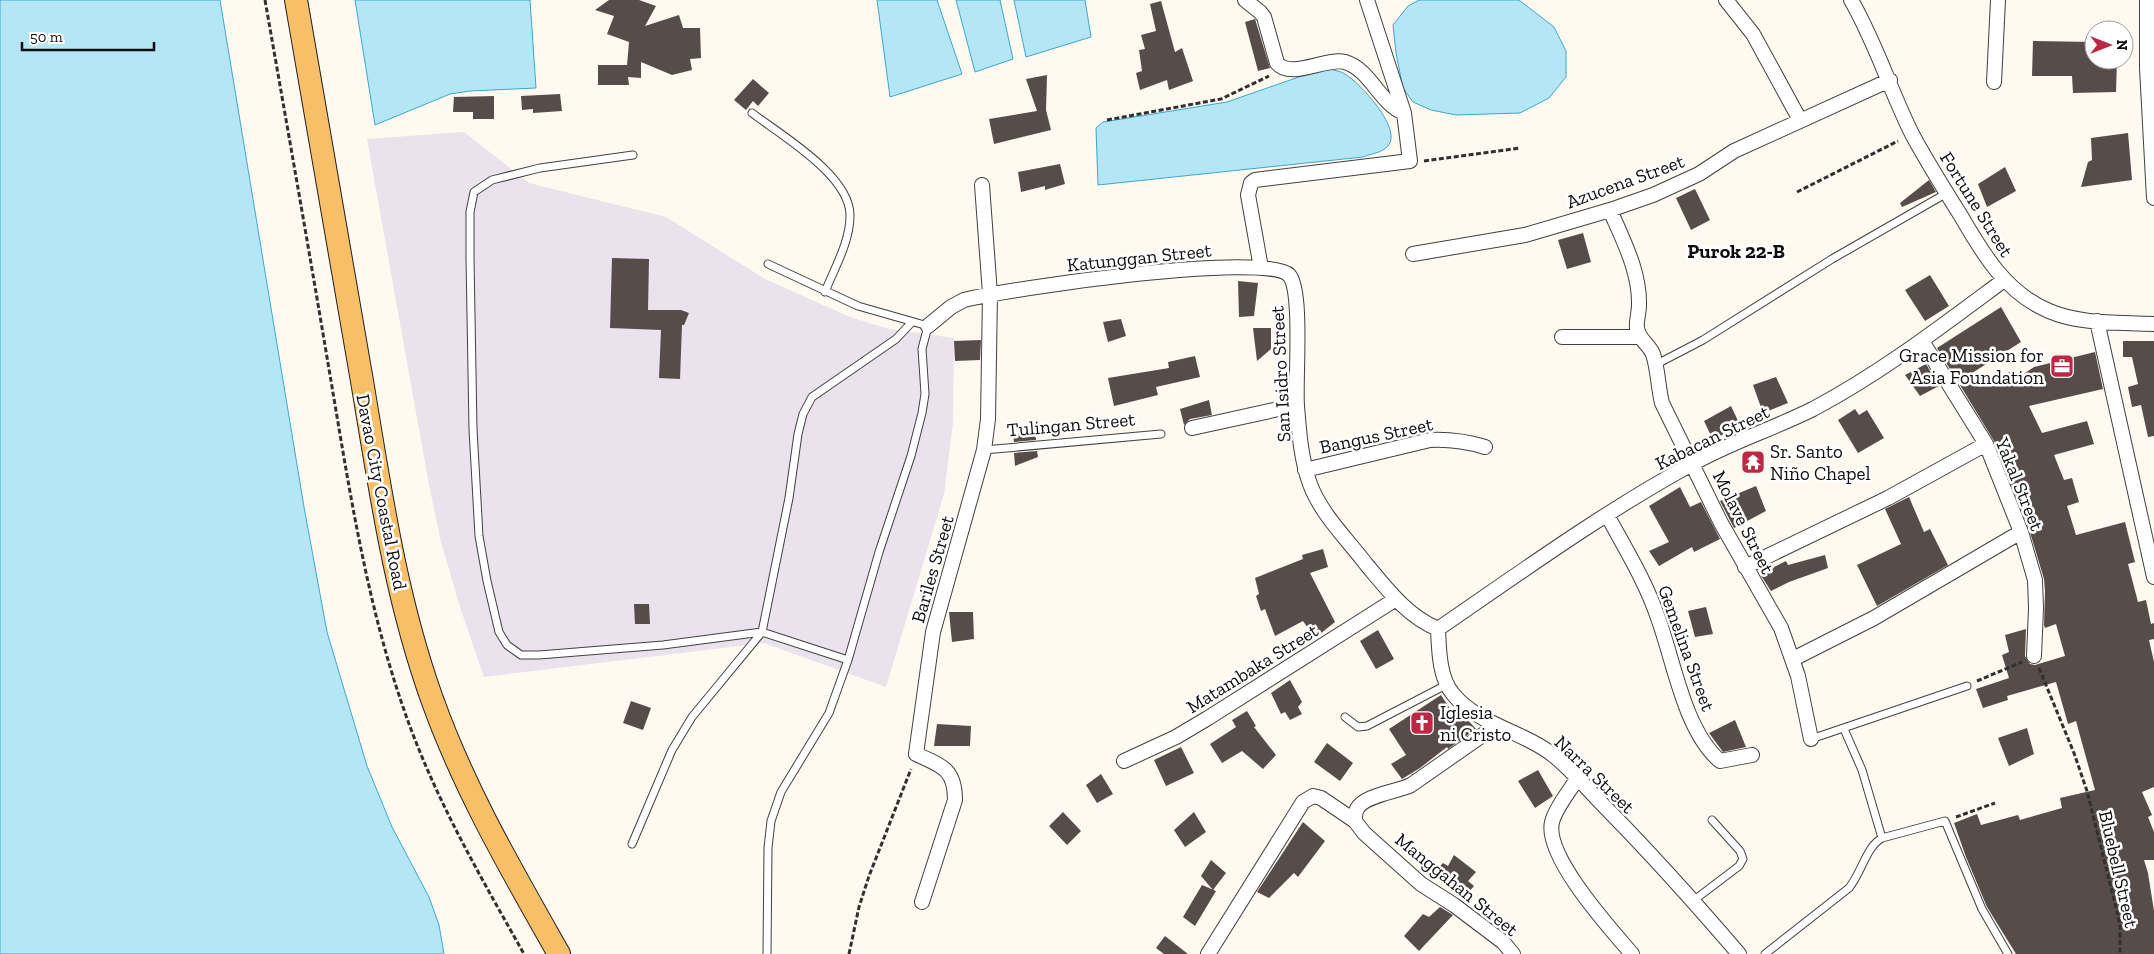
<svg xmlns="http://www.w3.org/2000/svg" width="2154" height="954" viewBox="0 0 2154 954" font-family="'Zilla Slab',serif">
  <style>
    .industrial { fill: #eae2ec }
    .water { fill: #b4e6f5; stroke: #3ca7cc }
    .building { fill: #564d4a }
    .lines { fill: none; stroke-linecap: round; stroke-linejoin: round }
    .lane-casing { stroke: #414141; stroke-width: 9 }
    .street-casing { stroke: #414141; stroke-width: 16 }
    .primary-casing { stroke: #1f1f1f; stroke-width: 24 }
    .path { stroke: #303030; stroke-width: 3; stroke-dasharray: 5 2.5; stroke-linecap: butt }
    .lane { stroke: #fff; stroke-width: 7 }
    .street { stroke: #fff; stroke-width: 14 }
    .primary { stroke: #f7bf67; stroke-width: 22 }
    .labels { text-anchor: middle; stroke-width: 5; stroke-linejoin: round; paint-order: stroke }
    .street-label { font-size: 19px; fill: #0e0e0e; stroke: #fff }
    .poi-label { font-size: 19px; fill: #0e0e0e; stroke: #fff; text-anchor: start }
    .neighbourhood-label { font-size: 20px; font-weight: bold; fill: #0e0e0e; stroke: #fff }
  </style>
  <rect width="100%" height="100%" fill="#fff9ef"/>
  <path class="industrial" d="M464,132L529,183L666,217L765,279L850,317L889,329L954,338L953,423L944,494L886,687L764,643L484,677L460,607L441,542L429,485L367,139Z"/>
  <path class="water" d="M0,0H220L304,507L327,632L367,766L392,827L429,897L439,925L444,954H0Z
    M355,0H530L536,88L470,91L450,94L375,125Z
    M877,0H937L962,74L890,97Z
    M956,0H1000L1013,59L975,72Z
    M1014,0H1085L1091,37L1026,57Z
    M1419,0H1519L1554,27L1566,51V77L1549,98L1520,113L1456,115L1431,110L1413,102L1403,88L1396,53L1393,25L1408,6Z
    M1331,69C1335,71 1341,71 1345,74C1360,83 1403,129 1388,146C1382,153 1370,154 1363,157L1098,185L1096,128L1103,122L1227,102L1316,71Z"/>
  <path class="building" d="M609,0H639L656,6L645,26L679,15L683,28H700L701,58L690,59L692,70L672,75L641,62V78L628,77L629,85H598V65H627L629,42L607,34L614,16L595,10Z
    M1161,1L1175,52L1182,48L1193,81L1169,90L1167,80L1140,90L1136,73L1142,71L1139,50L1145,49L1141,35L1156,31L1150,4Z
    M1255,19L1270,68L1258,71L1245,22Z
    M2033,41L2094,42V60H2117L2116,92L2073,93L2072,76H2032Z
    M1047,75L1046,110L1051,130L994,144L989,119L1037,111L1026,79Z
    M753,79L769,93L758,106L753,101L746,110L734,100Z
    M560,94L562,111L533,113V109L522,110L521,96Z
    M494,96V119H473V112H453L454,97Z
    M2128,133L2132,180L2081,187L2088,162L2092,160L2091,138Z
    M1060,164L1065,184L1045,190V186L1021,192L1018,172Z
    M2005,167L2016,191L1987,207L1978,184Z
    M1929,180L1936,192L1902,207L1900,203Z
    M1695,189L1710,220L1691,230L1676,198Z
    M1583,233L1591,262L1567,269L1558,240Z
    M612,258L649,259L648,310H681L689,313L684,325H682L680,379L659,378L661,330L610,328Z
    M1930,275L1949,306L1925,321L1905,290Z
    M1238,281L1258,283L1254,316L1239,317Z
    M2001,307L2021,342L1958,382L1937,348Z
    M1121,319L1126,336L1108,342L1103,322Z
    M1253,328H1271V349L1257,361Z
    M981,340L980,360L955,361L954,341Z
    M2123,341H2154V436L2148,437L2141,405L2132,407L2128,387L2138,384L2132,357H2123Z
    M2095,352L2103,389L2029,406L2042,433L2087,421L2094,444L2054,455L2064,480L2072,478L2079,502L2067,506L2076,535L2125,522L2135,562L2128,564L2138,602L2146,600L2151,624L2154,623V639L2149,640L2154,662V787L2142,792L2152,815L2148,817L2154,832V860H2144L2148,873L2154,911V954H2016L1987,907L1966,857L1954,823L1977,814L1981,825L2018,815L2020,820L2062,808L2060,798L2095,790L2076,721L2068,724L2056,682L2007,696L2008,700L1983,708L1976,689L2009,678L2002,655L2009,652L2005,635L2026,629L2025,656L2030,664L2035,665L2065,656L2056,624L2045,628L2044,625L2045,591L2044,579L2029,529L1994,441L1960,385L2015,371L2019,377L2034,367Z
    M1195,356L1200,377L1156,387L1158,395L1114,406L1108,378L1169,368L1168,362Z
    M1926,364L1939,386L1920,396L1905,375Z
    M1776,377L1788,403L1763,413L1753,385Z
    M1209,400L1212,415L1190,419L1184,425L1180,409Z
    M1731,406L1740,425L1713,440L1704,421Z
    M1855,409L1859,415L1867,410L1884,438L1858,453L1838,420Z
    M1035,430L1036,440L1014,442L1013,434Z
    M1037,451L1038,457L1015,466L1014,453Z
    M1756,486L1766,511L1734,528L1720,501Z
    M1680,487L1690,507L1701,502L1720,539L1694,552L1692,547L1659,566L1649,551L1669,542L1649,506Z
    M1909,497L1924,532L1930,529L1948,565L1877,606L1857,565L1901,544L1885,509Z
    M1323,549L1328,567L1310,573L1335,622L1315,638L1303,621L1275,636L1265,609L1261,611L1256,596L1259,594L1255,578L1303,559L1302,555Z
    M1825,555L1828,568L1789,582L1771,591L1760,574L1786,561L1788,565Z
    M634,604H649L650,624H635Z
    M1706,607L1713,634L1695,637L1688,611Z
    M949,612H973L974,639L952,642Z
    M1378,630L1394,659L1376,669L1360,641Z
    M1290,680L1302,702L1298,707L1302,714L1290,720L1285,712L1281,714L1271,693Z
    M1441,695L1458,721L1465,717L1476,729L1448,749L1447,747L1420,768L1402,779L1391,764L1406,755L1389,729Z
    M631,701L651,708L643,730L623,723Z
    M1247,711L1256,726L1254,727L1276,755L1263,769L1242,751L1222,763L1210,744L1236,727L1232,720Z
    M1735,720L1746,747L1723,752L1709,733Z
    M937,724L971,726L970,746H934Z
    M2027,728L2034,754L2009,766L1998,738Z
    M1327,743L1353,763L1340,781L1314,762Z
    M1181,747L1194,773L1166,786L1154,760Z
    M1538,770L1553,796L1535,808L1518,781Z
    M1101,774L1113,794L1097,803L1086,785Z
    M1063,812L1081,831L1067,845L1049,826Z
    M1194,812L1206,832L1185,847L1174,830Z
    M1303,822L1325,841L1298,877L1294,873L1269,898L1257,892Z
    M1454,855L1476,872L1468,881L1474,886L1462,900L1432,874L1443,863L1448,866Z
    M1211,860L1226,873L1213,890L1201,876Z
    M1202,885L1216,891L1195,926L1183,917Z
    M1440,907L1453,915L1419,951L1404,936L1423,914L1429,917Z
    M1165,936L1188,954H1164L1156,948Z"/>
  <g class="lines">
    <g class="lane-casing">
      <path id="lane" d="M752,113C781,135 851,176 850,216C850,242 834,269 825,292
        M633,155L540,168L492,180L474,192L470,212V258L473,429L479,536L487,581L499,632L507,645L521,655H539L663,645L762,632L848,660
        M1655,365L1703,340L1832,259L1947,193
        M984,450L1161,434
        M1345,717L1358,727L1367,726L1446,685
        M1844,729L1862,770L1882,838
        M1811,739L1967,686
        M632,844L672,750L692,717L762,632L789,498L798,434L803,414L812,397L896,339L912,322
        M1693,901L1739,866L1743,859L1740,851L1712,820
        M767,954L768,848L771,821L781,792L829,713L848,660L879,552L911,456L922,413L925,394L922,349L928,326L858,306L768,264
        M1765,954L1849,888C1862,872 1866,847 1882,838L1945,821L1982,909L2008,954"/>
    </g>
    <g class="street-casing">
      <path id="street" d="M1245,0L1260,12L1264,17L1277,63C1291,80 1326,57 1345,62C1371,70 1379,103 1404,113
        M1726,0L1753,34L1800,120
        M1851,0C1876,43 1890,90 1912,134C1927,162 1944,189 1961,216C1983,254 2006,293 2049,311C2082,325 2120,322 2154,324
        M2147,0V68L2154,198
        M1994,82L1998,0
        M1610,210C1623,240 1640,272 1639,305C1639,313 1636,321 1637,328C1638,339 1649,344 1653,354C1658,369 1658,387 1662,403L1721,523L1781,628L1798,676L1811,739
        M1413,254L1525,235L1610,210L1653,195L1699,174L1734,151L1890,80
        M1261,268L1248,195L1251,183L1255,180L1410,161L1404,113L1367,0
        M2097,321L2154,577
        M928,326L951,307L964,300C1006,289 1265,251 1289,275C1303,290 1295,381 1297,406C1299,431 1301,460 1310,484C1321,514 1347,539 1366,564C1387,589 1407,616 1438,629
        M1562,337H1640
        M1922,341L1986,444L2021,532L2035,580L2036,608L2034,656
        M1192,428L1297,405
        M1305,470L1430,440C1450,439 1465,441 1485,447
        M1607,515C1625,548 1646,582 1658,618C1674,661 1684,730 1720,761L1752,755
        M1745,567L1888,498L1986,444
        M1438,629C1521,572 1604,512 1692,464C1731,442 1773,429 1813,409C1881,373 1942,326 2004,280
        M1438,629C1439,649 1439,678 1453,694C1478,725 1523,731 1553,755C1573,771 1590,792 1609,811C1654,857 1697,905 1739,954
        M1793,659L1874,618L2021,532
        M1124,761L1176,737L1208,718L1396,599
        M1577,779C1569,792 1556,807 1552,822C1544,856 1610,928 1632,954
        M1355,821C1355,818 1355,812 1357,809C1364,795 1397,792 1411,785L1497,725
        M922,902L955,800C955,768 941,766 916,754L933,632L984,450L988,419L990,294L982,185
        M1208,954L1303,802L1313,796L1321,798L1355,821L1364,833L1421,884L1454,905L1503,942L1513,954"/>
    </g>
    <g class="primary-casing">
      <path id="primary" d="M296,0C318,127 340,254 362,381C380,488 395,596 432,699C464,789 512,871 559,954"/>
    </g>
    <path class="path" d="M265,0C287,125 309,250 330,375C349,487 366,600 403,707C433,795 479,874 524,954
      M1107,120L1221,99L1269,76
      M1424,161L1520,148
      M1797,192L1898,141
      M2039,668L2074,753L2087,791L2120,924V954
      M1977,681L2022,662
      M1956,817L1995,803
      M849,954L859,907L869,876L911,769"/>
    <use href="#lane" class="lane"/>
    <use href="#street" class="street"/>
    <use href="#primary" class="primary"/>
  </g>
  <defs>
    <g id="office-square" transform="scale(1.25)"><rect x="-9" y="-9" width="18" height="18" rx="4" fill="#bc2743" stroke="#fff"/><path d="M-6-3h4V-5.5h4V-3h4V5H-6ZM-1-4.5V-3h2v-1.5ZM-6 0V1H6V0Z" fill="#fff"/></g>
    <g id="temple-square" transform="scale(1.25)"><rect x="-9" y="-9" width="18" height="18" rx="4" fill="#bc2743" stroke="#fff"/><path d="M0-6L5-2H3V0L6.5 2.5H4V6H1.5V3h-3V6H-4V2.5H-6.5L-3 0V-2H-5Z" fill="#fff"/></g>
    <g id="church-square" transform="scale(1.25)"><rect x="-9" y="-9" width="18" height="18" rx="4" fill="#bc2743" stroke="#fff"/><path d="M-1.2-6h2.4v3.5h3.3v2.4h-3.3V6h-2.4V-.1h-3.3v-2.4h3.3Z" fill="#fff"/></g>
  </defs>
  <g fill-rule="evenodd">
    <use href="#office-square" x="2062" y="366"/>
    <use href="#temple-square" x="1753" y="462"/>
    <use href="#church-square" x="1422" y="723"/>
  </g>
  <g class="labels">
    <g class="street-label">
      <text transform="translate(1625 181) rotate(-20)" y="7">Azucena Street</text>
      <text transform="translate(1977 204) rotate(58)" y="7">Fortune Street</text>
      <text transform="translate(1139 257) rotate(-6)" y="7">Katunggan Street</text>
      <text transform="translate(1280 374) rotate(-93)" y="7">San Isidro Street</text>
      <text transform="translate(1071 424) rotate(-5)" y="7">Tulingan Street</text>
      <text transform="translate(1376 435) rotate(-12)" y="7">Bangus Street</text>
      <text transform="translate(1712 437) rotate(-26)" y="7">Kabacan Street</text>
      <text transform="translate(2020 484) rotate(68)" y="7">Yakal Street</text>
      <text transform="translate(382 492) rotate(79)" y="7">Davao City Coastal Road</text>
      <text transform="translate(1744 522) rotate(63)" y="7">Molave Street</text>
      <text transform="translate(932 569) rotate(-74)" y="7">Bariles Street</text>
      <text transform="translate(1687 648) rotate(70)" y="7">Gemelina Street</text>
      <text transform="translate(1252 668) rotate(-32)" y="7">Matambaka Street</text>
      <text transform="translate(1595 774) rotate(44)" y="7">Narra Street</text>
      <text transform="translate(2119 869) rotate(77)" y="7">Bluebell Street</text>
      <text transform="translate(1457 884) rotate(39)" y="7">Manggahan Street</text>
    </g>
    <g class="poi-label">
      <text x="2044" y="362" text-anchor="end">Grace Mission for<tspan x="2044" dy="22">Asia Foundation</tspan></text>
      <text x="1770" y="458">Sr. Santo<tspan x="1770" dy="22">Niño Chapel</tspan></text>
      <text x="1440" y="719">Iglesia<tspan x="1440" dy="22">ni Cristo</tspan></text>
    </g>
    <g class="neighbourhood-label">
      <text x="1736" y="258">Purok 22-B</text>
    </g>
  </g>
  <g transform="translate(2109 45) rotate(90)"><circle r="24" fill="#ffffff" stroke="#9f9f9f"/>
  <path d="M0-4L9 19L0 12L-9 19Z" fill="#bc2743"/>
  <text y="-8" font-size="14" font-weight="bold" text-anchor="middle" fill="#0e0e0e">N</text>
  </g>
  <path d="M22 42v8h132v-8" fill="none" stroke="#0e0e0e" stroke-width="2.5"/>
  <text x="30" y="42" font-size="15" fill="#0e0e0e" stroke="#ffffff" stroke-width="4" paint-order="stroke">50 m</text>
</svg>
